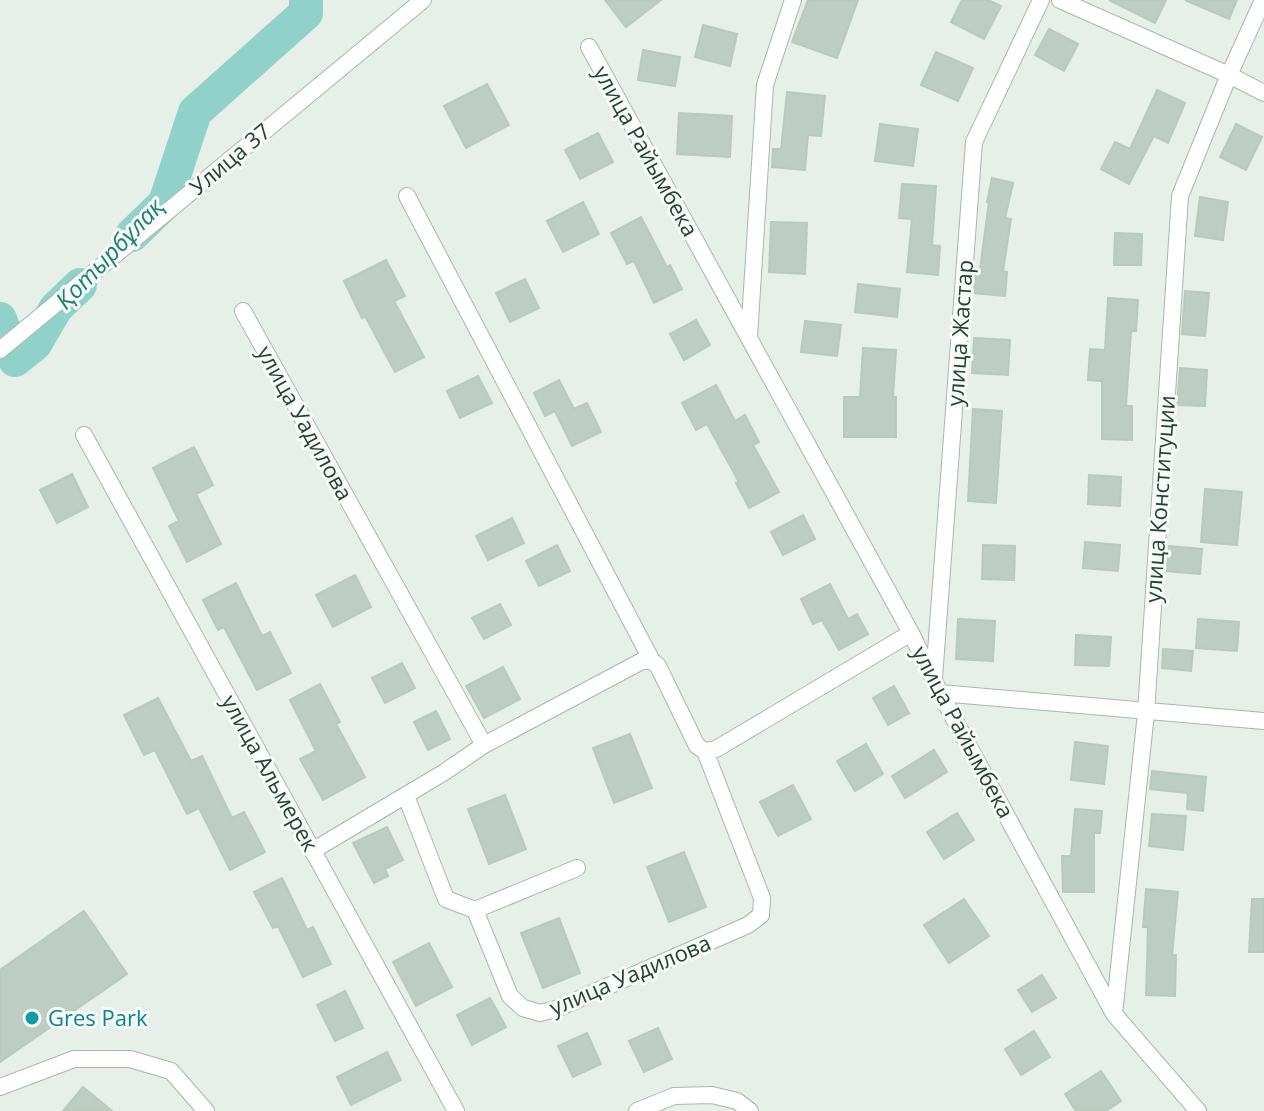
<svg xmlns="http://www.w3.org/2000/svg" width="1264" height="1111" viewBox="0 0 1264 1111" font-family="'Open Sans',sans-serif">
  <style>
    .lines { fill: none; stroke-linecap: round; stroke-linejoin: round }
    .river { stroke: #90d2ca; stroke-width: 34 }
    .building { fill: #becdc3; stroke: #b8c9bd; stroke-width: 2 }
    .street-casing { stroke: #a8b7ad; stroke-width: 18 }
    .street { stroke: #fff; stroke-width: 16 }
    .culture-dot { fill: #0f9aa8; stroke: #f7fbf8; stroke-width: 3 }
    .labels { text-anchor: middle; stroke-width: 6; stroke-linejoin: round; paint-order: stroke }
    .street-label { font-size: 22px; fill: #254131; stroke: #f7fbf8 }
    .culture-label { font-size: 22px; fill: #0d838f; stroke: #f7fbf8; text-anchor: start }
    .water-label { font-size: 24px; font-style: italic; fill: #1e7e72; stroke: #f7fbf8 }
  </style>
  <rect width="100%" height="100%" fill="#e6efe8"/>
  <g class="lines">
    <path class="river" d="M132,235L165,203L195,112L306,13V0
      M0,319L15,360L35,344L56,308L80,285"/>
  </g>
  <path class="building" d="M605,0H661L626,27Z
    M808,0H858L837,58L792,42Z
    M962,0H988L1001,6L984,39L951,22Z
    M1109,0H1166L1155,23Z
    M1185,0H1237L1229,19Z
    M703,25L737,34L730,66L695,57Z
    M1049,29L1078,44L1064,71L1035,55Z
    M643,50L680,57L675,86L638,80Z
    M936,52L973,68L958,101L921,85Z
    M487,84L509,125L466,148L444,106Z
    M1157,90L1185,103L1168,143L1154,136L1129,184L1101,169L1115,142L1130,149Z
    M787,92L825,96L821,136L808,135L805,170L772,167L773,149H781Z
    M679,113L732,116L730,157L677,154Z
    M880,124L918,129L913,166L875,161Z
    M1236,124L1262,137L1246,170L1220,157Z
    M598,133L613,162L580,179L565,150Z
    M992,178L1013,183L1005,218L1011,219L1003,271L1007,272L1005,296L974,293L976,268L980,269L989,202H987Z
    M902,184L936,186L932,245L940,246L938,275L907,272L912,219L899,218Z
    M1200,197L1228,202L1223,240L1195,236Z
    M583,202L599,234L563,252L547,221Z
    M641,217L667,267L670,265L682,289L654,303L634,261L627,264L611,233Z
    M771,222L807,223L805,274L769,272Z
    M1115,233L1142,234L1141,265H1114Z
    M386,260L405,296L394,301L424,357L395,372L365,316L362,318L344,281Z
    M525,279L539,308L510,322L496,293Z
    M858,284L900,289L897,317L855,312Z
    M1185,291L1209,293L1205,336L1182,334Z
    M1108,298L1138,300L1136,331H1131L1126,406H1132V440L1102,439V381L1088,380L1090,349L1105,350Z
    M696,320L710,345L684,360L670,334Z
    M805,321L841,325L837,356L801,352Z
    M974,338L1010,340L1008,375L972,373Z
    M863,348L896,350L893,397H896V437H844V397H860Z
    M1180,368L1207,370L1205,406L1177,405Z
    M478,376L492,403L460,418L447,391Z
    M559,380L574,409L587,403L601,432L572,446L555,411L545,416L534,393Z
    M716,385L735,421L745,415L759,442L753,445L779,492L749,508L736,483L739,482L707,424L696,430L682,403Z
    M973,409L1002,411L996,503L968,501Z
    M194,447L213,485L196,494L221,544L187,562L169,526L179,521L153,468Z
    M72,474L88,507L57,523L40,490Z
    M1089,475L1121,477L1120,506L1088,504Z
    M1205,489L1242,492L1237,545L1201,542Z
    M803,515L815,539L783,555L771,532Z
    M512,518L524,543L488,560L476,536Z
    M1085,542L1120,545L1118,571L1083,568Z
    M557,545L570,571L539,586L526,561Z
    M983,545L1015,546L1014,580L982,579Z
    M1168,546L1202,549L1200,574L1166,571Z
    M355,575L371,607L333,627L316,595Z
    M236,583L262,636L270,632L291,673L257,690L224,627L218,630L203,600Z
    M830,584L848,619L857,614L868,634L839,650L822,620L813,624L801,599Z
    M500,604L511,625L484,639L472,618Z
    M958,619L995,621L993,661L956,659Z
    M1198,619L1239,622L1237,651L1196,648Z
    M1076,635L1111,637L1109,666L1075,665Z
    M1163,649L1193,651L1191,671L1162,668Z
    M402,663L415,688L385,703L372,678Z
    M503,667L520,699L484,718L466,686Z
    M320,684L340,722L336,724L365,777L323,800L300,759L316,751L290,700Z
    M894,686L909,713L888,725L873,698Z
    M158,698L191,761L202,756L232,818L244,812L265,852L230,870L199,808L187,814L155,750L144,755L124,715Z
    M436,711L450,739L428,750L414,722Z
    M630,734L652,788L614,803L593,748Z
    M1075,742L1108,746L1104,784L1071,780Z
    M866,744L883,774L855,791L837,761Z
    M934,750L947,772L905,798L892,776Z
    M1152,771L1206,777L1203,811L1187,809L1188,793L1150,789Z
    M793,785L811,819L778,836L760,802Z
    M505,795L526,849L489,864L468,809Z
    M1075,809L1102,811L1100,833H1094V892H1063L1062,856H1071Z
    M957,813L974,840L944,859L927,832Z
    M1152,814L1186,816L1183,850L1149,846Z
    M387,827L403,860L385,869L388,876L374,883L353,843Z
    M684,852L706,907L669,922L647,867Z
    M282,878L307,930L313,927L331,964L303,977L278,926L273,928L254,892Z
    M1146,889L1178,892L1172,955H1176L1175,996L1146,995L1148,927H1143Z
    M964,899L989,936L949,963L924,925Z
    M1252,899H1264V952H1249Z
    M84,911L127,974L0,1062V970Z
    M559,918L580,973L543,988L521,933Z
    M429,943L452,987L416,1006L393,962Z
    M1042,975L1056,998L1032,1012L1018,990Z
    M345,991L363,1028L335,1041L317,1005Z
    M490,998L506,1027L472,1045L457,1015Z
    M658,1028L672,1059L644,1072L629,1041Z
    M1034,1031L1050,1057L1021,1075L1005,1049Z
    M587,1033L601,1064L573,1077L558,1046Z
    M387,1052L401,1080L351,1105L337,1077Z
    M1101,1071L1121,1101L1106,1111H1076L1065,1094Z
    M83,1087L112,1111H63Z"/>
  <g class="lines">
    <g class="street-casing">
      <path id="street" d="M1060,0L1229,75L1264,93
        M589,47L911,633L940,693L1114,1014L1198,1111
        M407,196L652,661
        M243,311L484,745
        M749,337L765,85L793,0
        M0,350L423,0
        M84,435L456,1111
        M934,678L974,142L1041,0
        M940,693L1264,721
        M406,796L446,899L475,910L510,996L523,1008L540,1013L556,1009L748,925L761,915L762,898L705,751
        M312,851L443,773L484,745L642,661H652L658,666L697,746L705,751L716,749L911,633
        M475,910L577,868
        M1114,1014L1146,713L1180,196L1229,75L1263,0
        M0,1087L74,1059H130L171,1071L206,1111
        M637,1111L674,1096L712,1095L737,1101L750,1111"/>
    </g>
    <use href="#street" class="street"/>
  </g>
  <circle class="culture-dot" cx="32" cy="1018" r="8"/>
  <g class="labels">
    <g class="street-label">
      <text transform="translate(646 151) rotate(61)" y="8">улица Райымбека</text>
      <text transform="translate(230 159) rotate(-40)" y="8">Улица 37</text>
      <text transform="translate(960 333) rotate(-86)" y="8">улица Жастар</text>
      <text transform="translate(305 423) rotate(61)" y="8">улица Уадилова</text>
      <text transform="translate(1160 499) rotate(-86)" y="8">улица Конституции</text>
      <text transform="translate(963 732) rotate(62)" y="8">улица Райымбека</text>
      <text transform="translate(270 773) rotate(61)" y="8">улица Альмерек</text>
      <text transform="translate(630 975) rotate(-23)" y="8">улица Уадилова</text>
    </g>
    <g class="culture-label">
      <text x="48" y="1026">Gres Park</text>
    </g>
    <g class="water-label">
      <text transform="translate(110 254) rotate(-46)" y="8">Қотырбұлақ</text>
    </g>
  </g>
</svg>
